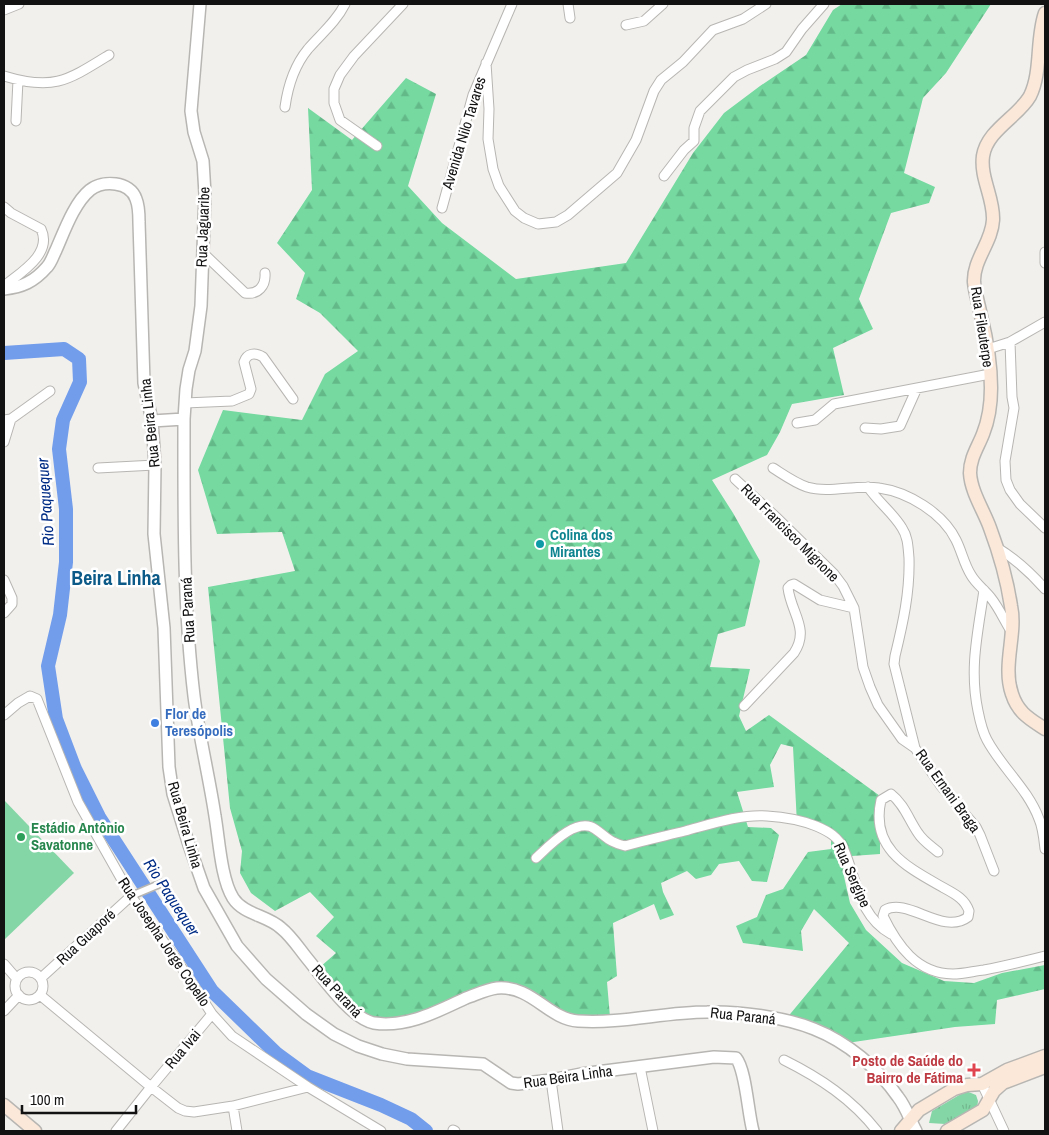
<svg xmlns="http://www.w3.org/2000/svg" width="1049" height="1135" viewBox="0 0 1049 1135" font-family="'Archivo Narrow',sans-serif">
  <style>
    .grass { fill: url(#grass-tufts) }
    .forest { fill: url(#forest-firs) }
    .pitch { fill: #85d6a6 }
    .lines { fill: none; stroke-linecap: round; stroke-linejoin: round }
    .river { stroke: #729deb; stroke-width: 14 }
    .pedestrian-casing { stroke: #b8b6b3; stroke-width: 9 }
    .minor-casing { stroke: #b8b6b3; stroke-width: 11 }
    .tertiary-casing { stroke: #b8b6b3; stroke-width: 14 }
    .secondary-casing { stroke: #b8b6b3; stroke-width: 15 }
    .pedestrian { stroke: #fff; stroke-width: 6 }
    .minor { stroke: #fff; stroke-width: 9 }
    .tertiary { stroke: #fff; stroke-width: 11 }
    .secondary { stroke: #fce8d9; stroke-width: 12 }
    .culture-dot { fill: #0f9aa8; stroke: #fff; stroke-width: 2 }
    .shop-dot { fill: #3f7fe0; stroke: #fff; stroke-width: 2 }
    .leisure-dot { fill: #2e9e5b; stroke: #fff; stroke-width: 2 }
    .health-dot { fill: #e0444e; stroke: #fff; stroke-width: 2 }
    .labels { text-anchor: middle; stroke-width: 5; stroke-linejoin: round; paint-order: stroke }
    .street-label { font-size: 15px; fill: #131212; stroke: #fff }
    .culture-label { font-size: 15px; font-weight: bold; fill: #0d838f; stroke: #fff; text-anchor: start }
    .shop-label { font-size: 15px; font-weight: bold; fill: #366cbe; stroke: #fff; text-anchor: start }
    .leisure-label { font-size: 15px; font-weight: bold; fill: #27864d; stroke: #fff; text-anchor: start }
    .health-label { font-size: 15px; font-weight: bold; fill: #be3a42; stroke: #fff; text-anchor: end }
    .water-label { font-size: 16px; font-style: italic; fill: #002c85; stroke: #fff }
    .district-label { font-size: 20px; font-weight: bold; fill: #0c5a87; stroke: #fff }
  </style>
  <defs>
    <pattern id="grass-tufts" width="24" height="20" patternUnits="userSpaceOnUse" patternTransform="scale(1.25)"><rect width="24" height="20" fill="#85d6a6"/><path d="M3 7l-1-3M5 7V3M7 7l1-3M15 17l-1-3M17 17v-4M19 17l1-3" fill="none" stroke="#72b78e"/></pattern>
    <pattern id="forest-firs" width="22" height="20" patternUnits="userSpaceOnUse" patternTransform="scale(1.25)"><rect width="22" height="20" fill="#75d9a0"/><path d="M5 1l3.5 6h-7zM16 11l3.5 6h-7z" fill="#64b989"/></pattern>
  </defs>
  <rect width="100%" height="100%" fill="#f2f0ed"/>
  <path class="grass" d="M966,1091L976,1095L978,1101L977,1109L945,1124L929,1123L932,1111Z"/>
  <path class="forest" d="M842,4H991L946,73L923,98L904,173L935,187L929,203L891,213L859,299L873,329L833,348L844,395L792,404L780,432L767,455L712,480L733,513L760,561L745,626L718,634L710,667L750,669L739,716L746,731L769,715L880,796V854L852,856L843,872L850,903L866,930L902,963L944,981L974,983L1002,973L1045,965V989L997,1000L995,1024L955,1027L847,1043L786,1019L849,943L814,909L801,931L803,951L743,943L736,926L757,917L766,895L783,889L808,852L831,849V839L821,832L797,824L793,747L781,744L770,765L774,787L737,792L748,827L771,828L779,835L767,882L752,881L739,861L719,864L711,875L696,879L687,871L661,883L663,892L674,915L660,920L654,904L613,923L617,976L607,982L610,1017L574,1018L514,993L494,991L399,1019L381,1022L363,1015L319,968L336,953L316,936L334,917L310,892L275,911L251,893L240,873L242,851L230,808L208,587L295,571L282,532L217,534L198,470L223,410L302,420L325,374L358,351L320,313L296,299L305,273L277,243L312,190L308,108L352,140L406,78L436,94L408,186L442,223L516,279L626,263L693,153L724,113L760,86L806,55L833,10Z"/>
  <path class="pitch" d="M4,800L74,873L4,940Z"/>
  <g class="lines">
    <path class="river" d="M4,353L64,349L79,359L80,382L63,420L59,449L66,509V562L60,615L48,666L56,719L75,769L99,817L212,991L277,1054L307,1076L381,1105L411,1119L426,1131"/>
    <g class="pedestrian-casing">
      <path id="pedestrian" d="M131,896L162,883"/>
    </g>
    <g class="minor-casing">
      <path id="minor" d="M568,4L570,18
        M4,10L19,4
        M626,25L644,21L663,4
        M486,63L489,109L488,139L493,169L499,186L515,211L524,218L538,224L556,222L568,215L617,173L636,140L654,91L661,80L683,62L713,30L743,19L766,4
        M4,76C53,91 67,81 109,55
        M285,107C288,85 294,66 308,49C321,34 336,22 345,4
        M16,121L18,80
        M377,146L340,120L334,103V89L340,75L354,56L403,4
        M664,176L684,150L694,141V128L700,111L734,77L747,70L775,59L786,52L802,29L824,4
        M4,207L11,213L41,229C53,254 20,273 4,286
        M442,208L473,95L512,4
        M202,252L245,293C258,295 266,286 265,273
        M1045,252V263
        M1010,342L1012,397L1014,408L1005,461L1006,480L1010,490L1020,504L1045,528
        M988,349L1010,342L1045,322
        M185,403L232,401L249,394L251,389L244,362C247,353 255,352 263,357L293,399
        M4,420L11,419L50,391
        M797,423L815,420L834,404L990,374
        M865,428L881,429L900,426L917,388
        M4,442L11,419
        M98,468L155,465
        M773,468C784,475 795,483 807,487C830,494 855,484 879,488C908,492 943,513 956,540C962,552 964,564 971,575C976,584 985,590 991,598C999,608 1004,620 1011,631
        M735,479L776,517L834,574L843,586L854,608L863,667L870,687L878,705L902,739L915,748
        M868,487C879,503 893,513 902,528C908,537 908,547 909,558C910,592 903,623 895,656L894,664L915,748L941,786L976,827L980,835L994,871
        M996,547C1016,559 1030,572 1045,589
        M4,580L12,598V604L4,613
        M984,590C978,632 969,668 978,711C980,721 982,731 987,740C1002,768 1028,789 1039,819C1043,828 1044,840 1045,849
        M744,706L794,653C810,629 791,613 788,588L791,585L794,584L820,600L854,608
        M4,715L18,703L30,696L37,699L78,802L131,896L176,959L212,1014L232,1036L308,1087L381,1131
        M938,852C931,846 923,841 918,833C909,820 904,804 891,794L881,800C870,849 907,867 944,888C955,894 965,899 969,911L968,917C943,936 908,897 885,910L883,916C897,945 917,974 953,974C964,974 974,971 984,970C1005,966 1025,961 1045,956
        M536,858C549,846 577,816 595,829C608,838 609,842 625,846C645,840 665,836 685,831C711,824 740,814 767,816C784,817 801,820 816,826C828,831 839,837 844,850C857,881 859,916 891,934
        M4,964L17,979
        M15 986a14 14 0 1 1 28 0a14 14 0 1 1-28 0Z
        M41,978L131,896
        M40,995L151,1087L178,1108L185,1111L194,1112L233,1106L308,1087
        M4,1011L19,995
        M784,1060C820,1078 852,1099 877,1131
        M640,1067L653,1131
        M551,1080L558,1131
        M982,1084L1004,1131
        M233,1106L237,1131
        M453,1130L455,1131
        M116,1131L151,1087L212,1014"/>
    </g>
    <g class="tertiary-casing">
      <path id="tertiary" d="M4,289C22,287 34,282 47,267C51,263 53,256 56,250C64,232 74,203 90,190C103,180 130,181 136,199C139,206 139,214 139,222L144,383L152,421L155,465L154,534L164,628L169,767L173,794L189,845L204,888L237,946L266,979L306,1014L334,1034L358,1046L382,1054L407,1059L483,1064L511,1083L518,1084L551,1080L581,1074L714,1057L736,1058C746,1070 748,1114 753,1131
        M184,419C184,512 183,604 194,696C199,736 209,776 215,816C219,839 221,879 233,898C244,915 267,915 281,928C291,936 298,947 306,957C321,975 351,1019 374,1023C407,1028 438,1011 466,998C475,995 487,989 497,988C532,985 548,1019 578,1021C622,1024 664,1012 707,1012C739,1011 784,1017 814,1029C847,1042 878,1068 898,1097C906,1107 910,1120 916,1131
        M152,421L184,419L186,389L189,370L195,351L201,306L205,194L203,161L194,132L191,111L200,4"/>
    </g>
    <g class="secondary-casing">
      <path id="secondary" d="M1045,13C1036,38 1042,72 1030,96C1018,117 987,130 983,156C980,178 994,198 993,220C992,242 973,260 974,282C975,293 979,305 981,316C987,340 991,364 991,388C991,404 989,419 983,434C978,447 970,458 970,473C971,492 984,511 990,528C999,552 1007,580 1011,606C1017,634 1002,665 1012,694C1018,713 1030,719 1045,729
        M4,1105L35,1131
        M901,1131L919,1110L954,1089L967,1085L982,1084L1007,1070L1045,1056
        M947,1131L983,1110L994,1091L1003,1083L1045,1067"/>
    </g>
    <use href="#pedestrian" class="pedestrian"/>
    <use href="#minor" class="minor"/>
    <use href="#tertiary" class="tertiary"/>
    <use href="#secondary" class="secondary"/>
  </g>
  <circle class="culture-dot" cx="540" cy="544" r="5"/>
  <circle class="shop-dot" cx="155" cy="723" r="5"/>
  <circle class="leisure-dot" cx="21" cy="837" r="5"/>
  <path class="health-dot" d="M971.5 1062.5h5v5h5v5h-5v5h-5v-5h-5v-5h5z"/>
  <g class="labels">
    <g class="street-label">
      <text transform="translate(464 133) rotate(-73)" y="5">Avenida Nilo Tavares</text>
      <text transform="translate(203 227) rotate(-88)" y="5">Rua Jaguaribe</text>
      <text transform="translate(982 327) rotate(81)" y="5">Rua Fileuterpe</text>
      <text transform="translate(150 423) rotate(-96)" y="5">Rua Beira Linha</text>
      <text transform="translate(790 533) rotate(45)" y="5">Rua Francisco Mignone</text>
      <text transform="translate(188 610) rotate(-93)" y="5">Rua Paraná</text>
      <text transform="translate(948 791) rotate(54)" y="5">Rua Ernani Braga</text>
      <text transform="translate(185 825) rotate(74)" y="5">Rua Beira Linha</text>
      <text transform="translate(852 875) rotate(66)" y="5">Rua Sergipe</text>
      <text transform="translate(86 937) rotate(-43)" y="5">Rua Guaporé</text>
      <text transform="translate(164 942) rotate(56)" y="5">Rua Josepha Jorge Copello</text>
      <text transform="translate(337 991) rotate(47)" y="5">Rua Paraná</text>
      <text transform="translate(743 1016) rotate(6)" y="5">Rua Paraná</text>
      <text transform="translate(183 1049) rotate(-50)" y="5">Rua Ivai</text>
      <text transform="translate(568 1077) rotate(-8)" y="5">Rua Beira Linha</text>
    </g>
    <g class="culture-label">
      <text x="550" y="540">Colina dos<tspan x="550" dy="17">Mirantes</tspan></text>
    </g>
    <g class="shop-label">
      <text x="165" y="719">Flor de<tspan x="165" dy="17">Teresópolis</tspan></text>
    </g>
    <g class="leisure-label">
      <text x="31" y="833">Estádio Antônio<tspan x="31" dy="17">Savatonne</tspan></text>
    </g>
    <g class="health-label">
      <text x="963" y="1066">Posto de Saúde do<tspan x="963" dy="17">Bairro de Fátima</tspan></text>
    </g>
    <g class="water-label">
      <text transform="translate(45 502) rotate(-94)" y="6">Rio Paquequer</text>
      <text transform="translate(172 897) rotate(57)" y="6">Rio Paquequer</text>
    </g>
    <g class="district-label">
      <text x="116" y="585">Beira Linha</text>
    </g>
  </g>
  <rect width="1049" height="1135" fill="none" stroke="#131212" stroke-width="10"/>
  <path d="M22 1105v8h114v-8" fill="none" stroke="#131212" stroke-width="2.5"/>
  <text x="30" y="1105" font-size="15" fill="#131212" stroke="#ffffff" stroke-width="4" paint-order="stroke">100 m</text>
</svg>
